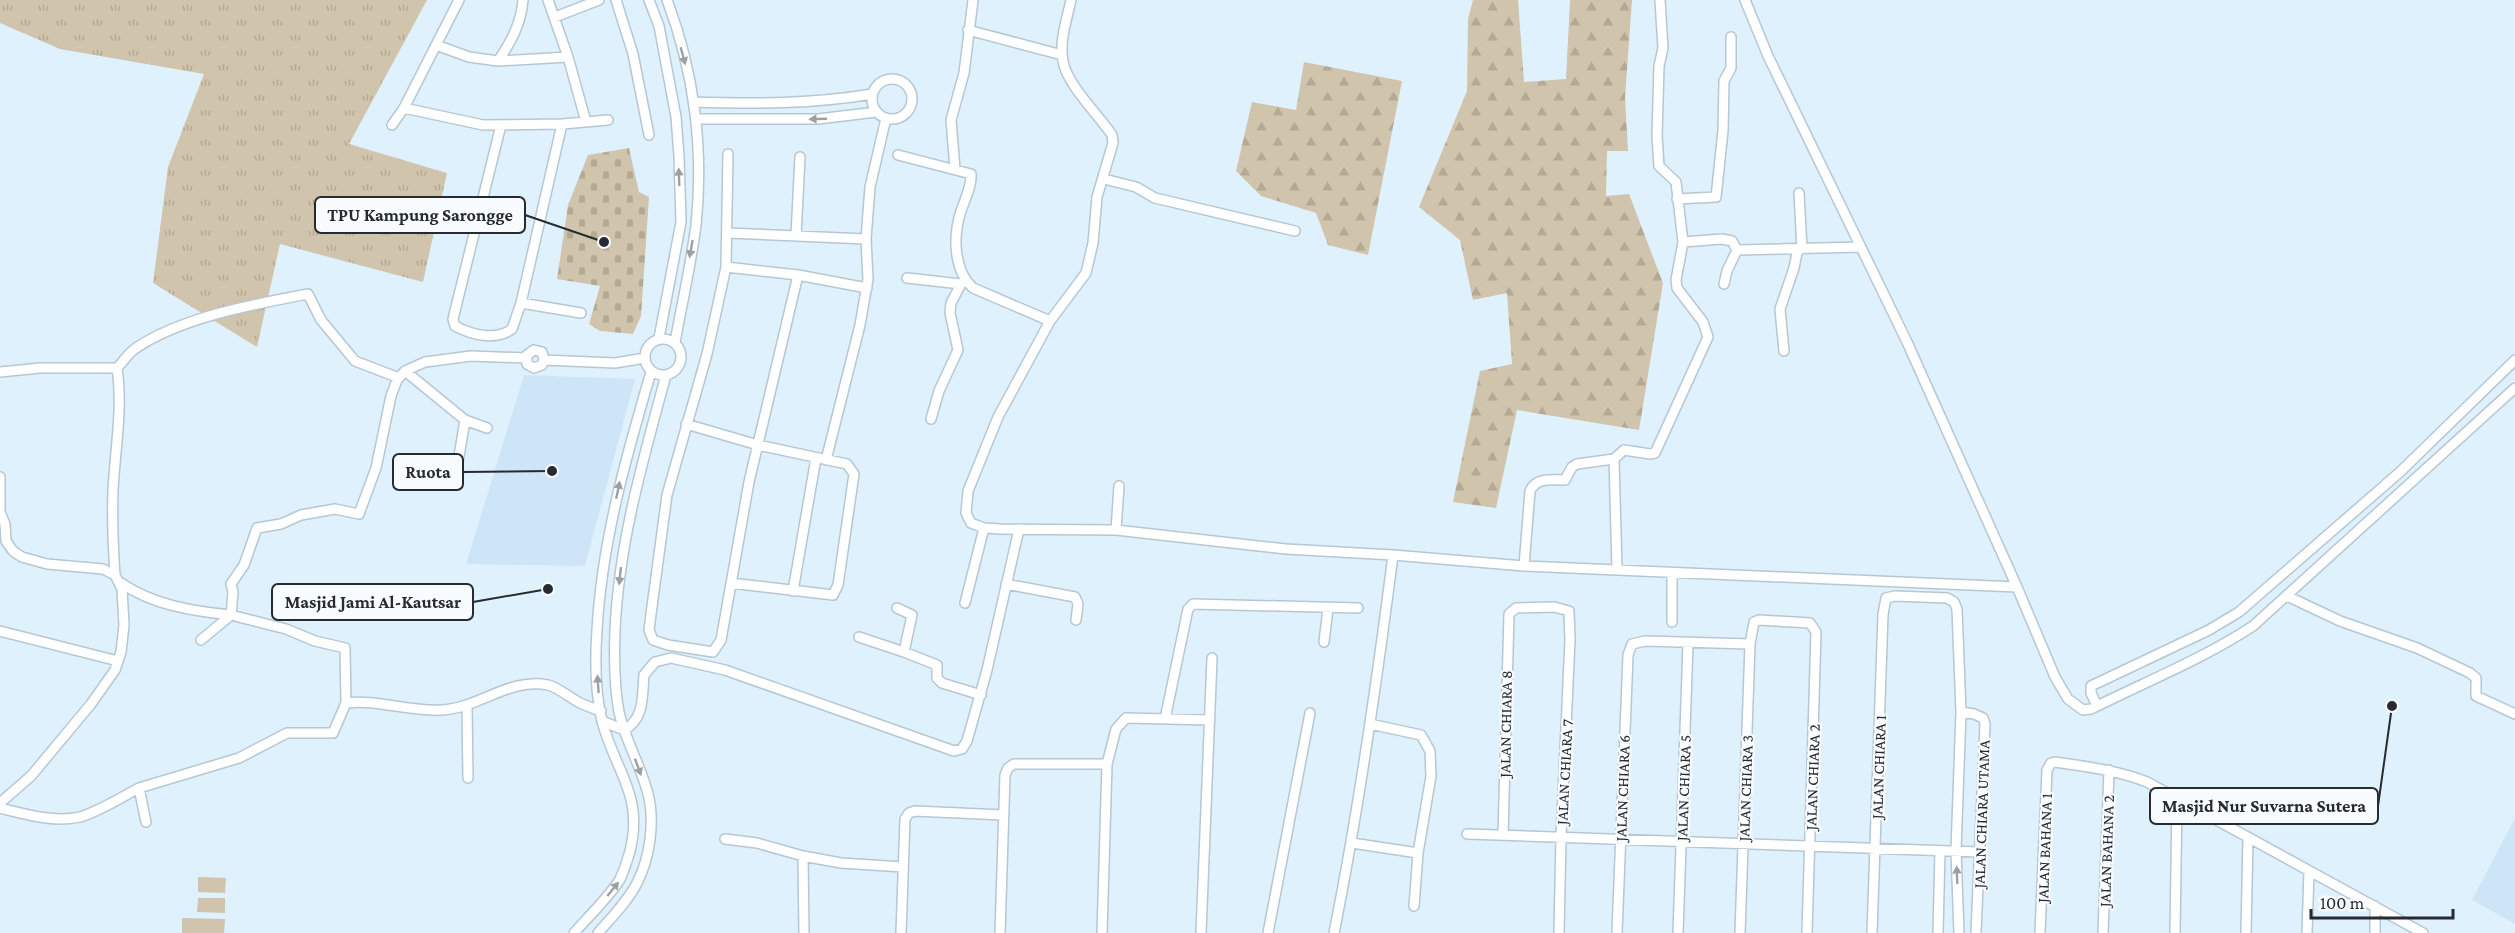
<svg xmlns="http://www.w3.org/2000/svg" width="2515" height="933" viewBox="0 0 2515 933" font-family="'Crimson Pro',serif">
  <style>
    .built { fill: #cde5f6 }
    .grass { fill: url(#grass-tufts) }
    .forest { fill: url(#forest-firs) }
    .cemetery { fill: url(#cemetery-stones) }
    .pitch { fill: #d1c4ac }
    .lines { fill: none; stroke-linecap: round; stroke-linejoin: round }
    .minor-casing { stroke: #b6c7d3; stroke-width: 12 }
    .minor { stroke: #fff; stroke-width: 9 }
    .oneway { fill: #9da0a2 }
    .labels { text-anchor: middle; stroke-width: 4.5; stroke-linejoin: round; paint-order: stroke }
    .street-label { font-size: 16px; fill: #252b30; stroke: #f9fcff }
    .leader { fill: none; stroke: #252b30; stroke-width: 2 }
    .callout-dot { fill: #252b30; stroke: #f9fcff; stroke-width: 2 }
    .callout { fill: #f9fcff; stroke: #252b30; stroke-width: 2 }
    .callout-label { font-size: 18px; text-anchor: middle; font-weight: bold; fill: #252b30 }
  </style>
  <defs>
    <pattern id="grass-tufts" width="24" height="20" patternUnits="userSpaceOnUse" patternTransform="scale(1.5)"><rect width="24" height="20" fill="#d1c4ac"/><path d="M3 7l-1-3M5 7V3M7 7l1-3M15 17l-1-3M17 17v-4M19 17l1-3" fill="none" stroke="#b3a994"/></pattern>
    <pattern id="forest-firs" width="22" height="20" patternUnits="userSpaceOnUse" patternTransform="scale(1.5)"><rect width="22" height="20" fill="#d1c4ac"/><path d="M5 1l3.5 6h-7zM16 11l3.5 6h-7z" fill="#b3a994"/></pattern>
    <pattern id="cemetery-stones" width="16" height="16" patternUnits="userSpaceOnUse" patternTransform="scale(1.5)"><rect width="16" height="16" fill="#d1c4ac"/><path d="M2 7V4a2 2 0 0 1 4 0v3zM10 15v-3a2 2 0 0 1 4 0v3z" fill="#b3a994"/></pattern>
  </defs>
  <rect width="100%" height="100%" fill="#e0f1fe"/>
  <path class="built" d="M524,375L635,379L585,566L466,564Z
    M2515,818V924L2472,900Z"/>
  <path class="grass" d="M0,0H427L349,144L447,173L423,282L280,244L257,347L153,283L168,167L204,74L60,49L0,23Z"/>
  <path class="forest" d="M1473,0H1518L1524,82L1566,79L1570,0H1632L1625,97L1628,151H1607L1606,196L1629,194L1663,283L1639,430L1517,410L1496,508L1453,502L1480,371L1512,364L1507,293L1473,300L1460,240L1419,207L1467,91L1468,19Z
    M1304,62L1402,81L1368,255L1328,245L1316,213L1261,196L1236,171L1252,102L1296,110Z"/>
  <path class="cemetery" d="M629,148L639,192L649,197L641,316L633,334L600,331L589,324L600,286L557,279L568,205L588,155Z"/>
  <path class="pitch" d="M198,877L226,878L225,893L198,892Z
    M198,898H225V913L197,912Z
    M182,918L225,919L224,933H182Z"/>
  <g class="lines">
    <g class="minor-casing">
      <path id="minor" d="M548,0L568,57L586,122
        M616,0L633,54L649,135
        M649,0L659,26L676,117L679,156L681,222L659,338
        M667,0C694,71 704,149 696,225C691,264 682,304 675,342
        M1071,0C1067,19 1059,41 1063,61C1067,85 1098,114 1112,135L1113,143L1097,197L1093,243L1086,273L1050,321L998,417L968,491L966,513L971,523L984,528L1000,529L1116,530L1286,549L1393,555
        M1745,0L1768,56L1907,342L2017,587L2055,677L2068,699L2083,710L2091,709C2145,682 2203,659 2253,626L2515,388
        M555,17L599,0
        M968,30L1062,55
        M436,45L469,57L498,61L568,57
        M498,61C511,42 521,24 523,0
        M872 99a20 20 0 1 1 40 0a20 20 0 1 1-40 0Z
        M694,102C754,104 813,104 872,94
        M404,108L483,125L562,124L608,120
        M697,119H818L876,112
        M392,125L404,108L459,0
        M501,125L453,319L455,326C472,335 496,341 512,329L521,303L562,124
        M728,154L726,267L707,354L667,495L651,614L649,630L653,640L668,645L713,652L721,640L749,482L798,275
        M898,155L971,174C972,186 965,199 961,211C953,235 953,270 973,288L1050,321
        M955,169L951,120L964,73L973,0
        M1104,179L1136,187L1155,198L1295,231
        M1799,193L1802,249
        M1677,199L1716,197L1723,131L1724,81L1731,68V37
        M728,233L866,239
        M796,236L800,157
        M1683,242L1722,239L1732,241L1737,250L1860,247
        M726,267L798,275L867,288
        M907,278L961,284
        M1724,284L1727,271L1737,250
        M521,303L581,313
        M645 357a18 18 0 1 1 36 0a18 18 0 1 1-36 0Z
        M1784,351L1780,309L1794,268L1798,248
        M544,360L542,352L534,350L527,355V364L534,368L542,365L544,360L615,363L645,358
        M405,371L465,420L487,428
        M0,372L40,368H117
        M931,419L939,391L958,350L950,313L951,303L961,284L965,281
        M686,424L758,445L847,464L854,474L838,585L833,595L731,583
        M826,460L860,325L868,279L866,239L870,187L886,118
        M0,477V512L5,524L6,541L13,551L22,557L47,564L103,569L115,575L122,589L124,625L121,652L115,670L91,704L31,776L0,803
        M455,480L465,420
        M1116,530L1119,486
        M1524,566L1530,491C1536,477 1552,480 1565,480L1572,467L1577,464L1614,459
        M1617,569L1614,459L1624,450L1650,454L1655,453L1708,337L1703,322L1677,288L1676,280L1683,242L1676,182L1659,166L1657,136L1659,66L1663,48L1660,0
        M1672,573V622
        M115,575C113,546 112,518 113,490C115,450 123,409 117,368C124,361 128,353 136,348C182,317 255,304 308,294L321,320L355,361L399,378
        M121,583C153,605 192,611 231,615
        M1006,584L1075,597L1078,604L1076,620
        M793,591L816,458
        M2287,596L2340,621L2417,648L2470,673L2476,678V696L2515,714
        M965,603L984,528
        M897,608L912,615L904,652
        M0,631L118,661
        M859,637L904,652L937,665V678L942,683L981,695
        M201,640L231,615
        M1324,642L1328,608
        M346,703L345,648L315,641L286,629L231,615L233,592L231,584L244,565L257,528L281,524L301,515L335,509L359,514L376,468L391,396L397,380L405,371L425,362L471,356L527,358
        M467,706L468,778
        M2097,706L2091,693V686L2209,630L2239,612L2400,472L2515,360
        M1961,712L1974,714L1983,718L1985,724L1976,933
        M1165,719L1188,609L1193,604L1358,608
        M602,721L624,730C645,719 642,695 644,675L655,662L671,658L725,670L954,751L962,749L967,741L987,670L1019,529
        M1370,724L1421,735L1430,751L1431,776L1418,853L1414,906
        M0,808C25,814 54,823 80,817C98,812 122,797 139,788
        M146,822L139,788L239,758L287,733H333L346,703C376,699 410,712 442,710C479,708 510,677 548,685C558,687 570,698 580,703C587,706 594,709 601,711
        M1467,834L1979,852
        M1503,835L1509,614L1516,608L1554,607L1569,611L1570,640L1561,837L1559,933
        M725,839L757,843L803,856L841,863L903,867
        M1352,843L1418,853
        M803,856L804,933
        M2375,906V933
        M574,933C589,916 606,900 619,881C624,872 627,861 630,851C644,795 615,771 602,721C595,692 595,659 597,630C602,541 626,457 651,372
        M598,933C611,918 628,901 637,883C650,858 655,821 648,794C641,766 625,740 619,712C614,685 614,657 615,630C619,542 643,460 666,375
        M901,933L905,819L909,813L915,811L1003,815
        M1000,933L1005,775L1008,768L1014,764H1107
        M1102,933L1107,764L1116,729L1126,718L1210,720
        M1201,933L1212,658
        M1268,933L1310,713
        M1334,933C1359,808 1377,681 1393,555L1524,566L2017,587
        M1617,933L1628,655L1632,644L1645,641L1750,644L1754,622L1759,620L1810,623L1816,632L1807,933
        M1678,933L1688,644
        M1740,933L1750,644
        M1872,933L1883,614L1886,598L1895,596L1947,598L1954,602L1957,609L1961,712L1956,851L1959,933
        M1938,933L1940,851
        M2040,933L2047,770L2051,763L2055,762C2087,767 2117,770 2147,782L2423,933
        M2103,933L2109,770
        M2175,933L2177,799
        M2246,933L2248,838
        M2307,933L2309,871"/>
    </g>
    <use href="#minor" class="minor"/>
  </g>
  <defs><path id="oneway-solid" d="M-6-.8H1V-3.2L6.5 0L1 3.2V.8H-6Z" transform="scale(1.5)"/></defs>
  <g class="oneway">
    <use href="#oneway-solid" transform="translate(683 56) rotate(75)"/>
    <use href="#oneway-solid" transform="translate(818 119) rotate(178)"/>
    <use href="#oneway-solid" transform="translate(679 177) rotate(-92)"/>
    <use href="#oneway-solid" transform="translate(691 249) rotate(100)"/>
    <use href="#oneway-solid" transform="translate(618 490) rotate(-78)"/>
    <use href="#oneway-solid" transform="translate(620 576) rotate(96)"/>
    <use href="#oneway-solid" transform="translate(598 684) rotate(-94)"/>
    <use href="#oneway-solid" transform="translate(638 767) rotate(70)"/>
    <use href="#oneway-solid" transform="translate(1957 875) rotate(-92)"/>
    <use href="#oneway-solid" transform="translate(613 889) rotate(-51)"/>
  </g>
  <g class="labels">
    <g class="street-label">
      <text transform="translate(1505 724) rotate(-89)" y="6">JALAN CHIARA 8</text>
      <text transform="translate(1878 767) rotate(-88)" y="6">JALAN CHIARA 1</text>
      <text transform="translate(1564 772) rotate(-87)" y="6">JALAN CHIARA 7</text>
      <text transform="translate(1812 777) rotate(-88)" y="6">JALAN CHIARA 2</text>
      <text transform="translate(1622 788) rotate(-88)" y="6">JALAN CHIARA 6</text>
      <text transform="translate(1683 788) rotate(-88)" y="6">JALAN CHIARA 5</text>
      <text transform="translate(1745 788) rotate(-88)" y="6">JALAN CHIARA 3</text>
      <text transform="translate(1981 814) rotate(-88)" y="6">JALAN CHIARA UTAMA</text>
      <text transform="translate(2044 848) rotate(-88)" y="6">JALAN BAHANA 1</text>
      <text transform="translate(2106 851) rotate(-88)" y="6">JALAN BAHANA 2</text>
    </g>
  </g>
  <path class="leader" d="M604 242L525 215M552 471L463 472M548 589L473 602M2392 706L2378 806"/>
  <g class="callout-dot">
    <circle cx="604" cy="242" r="6"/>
    <circle cx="552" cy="471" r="6"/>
    <circle cx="548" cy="589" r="6"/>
    <circle cx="2392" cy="706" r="6"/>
  </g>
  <g class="callout">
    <rect x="315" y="197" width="210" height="36" rx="6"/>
    <rect x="393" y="454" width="70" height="36" rx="6"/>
    <rect x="272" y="584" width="201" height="36" rx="6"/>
    <rect x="2150" y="788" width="228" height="36" rx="6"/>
  </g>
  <g class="callout-label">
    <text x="420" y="221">TPU Kampung Sarongge</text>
    <text x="428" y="478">Ruota</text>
    <text x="373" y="608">Masjid Jami Al-Kautsar</text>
    <text x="2264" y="812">Masjid Nur Suvarna Sutera</text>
  </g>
  <path d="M2311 909v9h142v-9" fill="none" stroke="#252b30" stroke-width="3"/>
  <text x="2320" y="909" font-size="18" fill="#252b30" stroke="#f9fcff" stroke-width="4.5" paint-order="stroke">100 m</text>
</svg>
